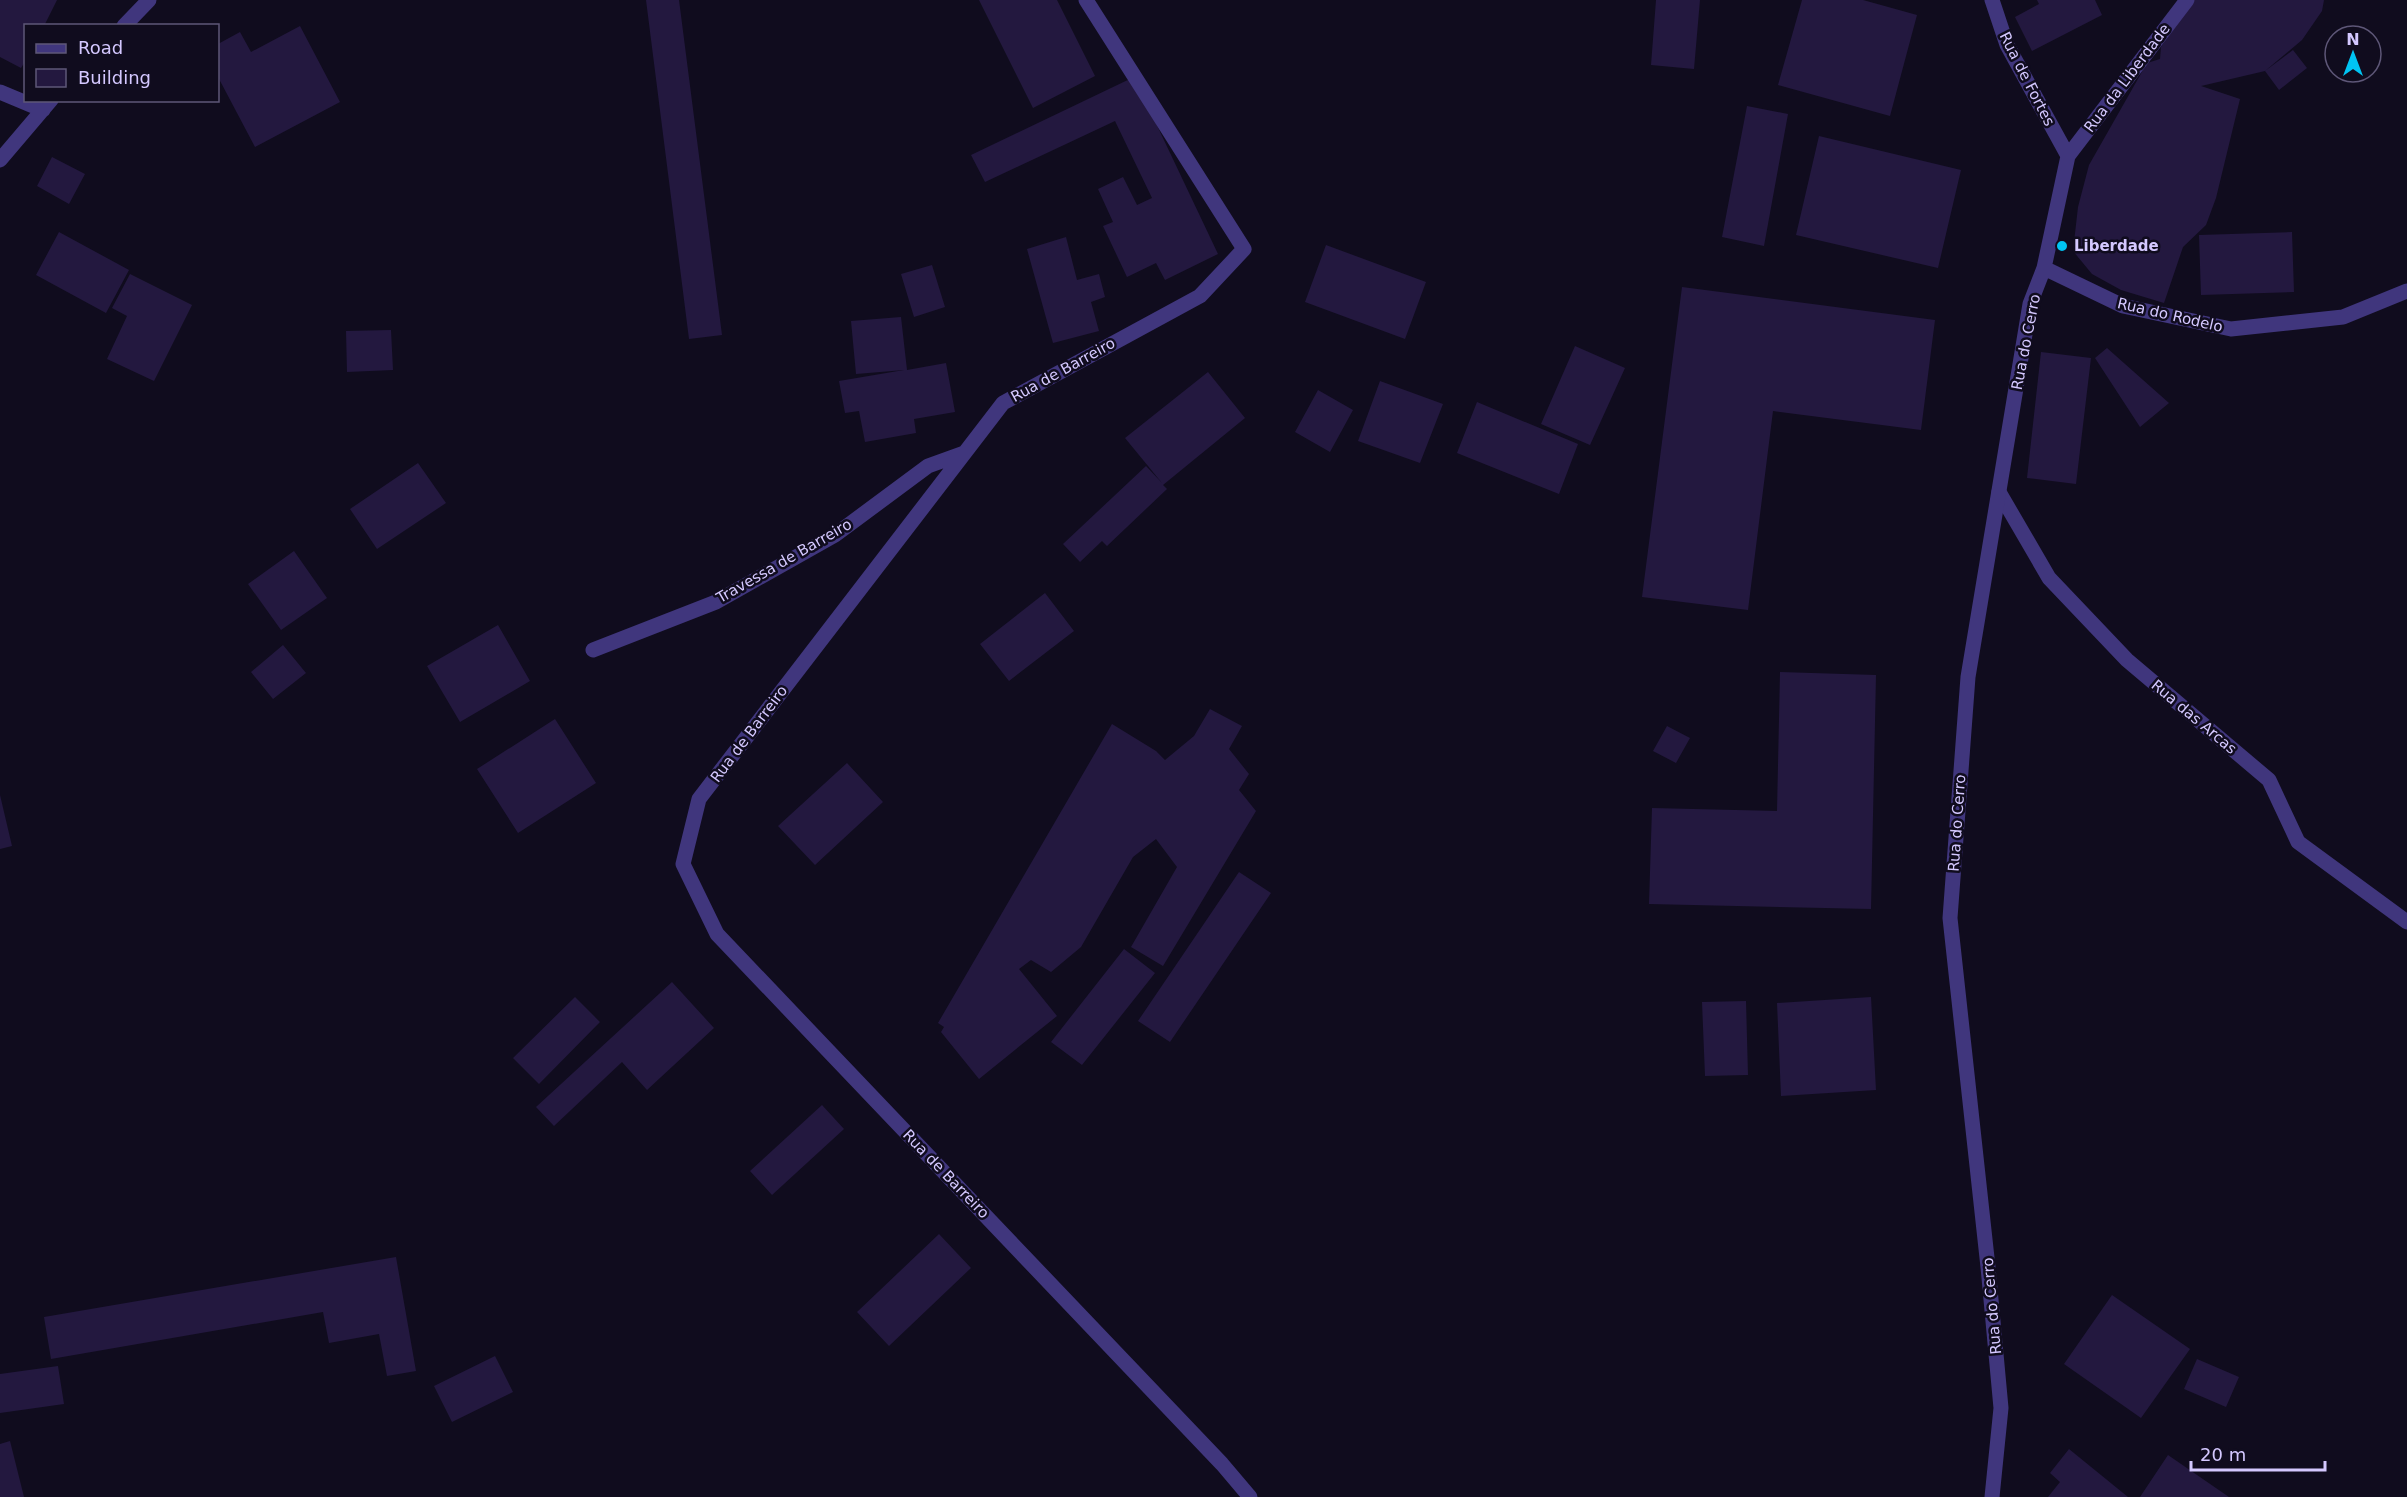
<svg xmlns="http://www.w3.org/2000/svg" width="2407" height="1497" viewBox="0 0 2407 1497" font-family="'DejaVu Sans',sans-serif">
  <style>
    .building { fill: #23183f }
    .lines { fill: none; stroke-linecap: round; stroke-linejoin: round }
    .service { stroke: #40367d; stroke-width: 15 }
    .minor { stroke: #40367d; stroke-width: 15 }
    .poi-dot { fill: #00c4f3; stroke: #100c1e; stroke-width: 2 }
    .labels { text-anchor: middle; stroke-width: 5; stroke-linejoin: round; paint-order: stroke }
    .street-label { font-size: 15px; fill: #d4c8ff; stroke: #100c1e }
    .poi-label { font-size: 15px; font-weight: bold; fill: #d4c8ff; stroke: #100c1e; text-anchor: start }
  </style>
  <rect width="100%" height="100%" fill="#100c1e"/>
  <path class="building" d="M0,0H57L44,26H26V60L21,68L0,57Z
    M646,0H679L722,335L689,339Z
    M979,0H1057L1095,76L1033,108Z
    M1656,0H1700L1694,69L1651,65Z
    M1802,0H1863L1917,15L1890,116L1778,85Z
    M2037,0H2095L2102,15L2032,51L2015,17L2039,4Z
    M2192,0H2324L2322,11L2302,40L2265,71L2201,86L2240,99L2216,198L2206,225L2183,247L2164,303L2121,290L2092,274L2073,251L2078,207L2089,165L2147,63L2160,59L2161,47Z
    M300,26L340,102L255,147L218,77V44L240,32L251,52Z
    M2293,50L2307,68L2279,90L2265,71Z
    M1134,77L1218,254L1165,280L1156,263L1127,277L1103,226L1113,222L1098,189L1123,177L1137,205L1152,198L1115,121L985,182L971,155Z
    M1747,106L1788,114L1764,246L1722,237Z
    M1819,136L1961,170L1938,268L1796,235Z
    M52,157L85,174L69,204L37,186Z
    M59,232L129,270L106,313L36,275Z
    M2292,232L2294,292L2201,295L2199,235Z
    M1066,237L1077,280L1099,274L1105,297L1091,302L1099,331L1053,343L1027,249Z
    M1326,245L1426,282L1405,339L1305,302Z
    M932,265L945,307L914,317L901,274Z
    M130,274L192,305L154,381L107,359L127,316L112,308Z
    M1682,287L1935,320L1921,430L1773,411L1748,610L1642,597Z
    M901,317L907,370L946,363L955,412L914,419L916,433L865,442L859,411L845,413L839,381L904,370L856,374L851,321Z
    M391,330L393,370L347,372L346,331Z
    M1575,346L1625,368L1590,445L1541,424Z
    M2107,348L2169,403L2140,427L2095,358Z
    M2041,352L2091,358L2076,484L2027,478Z
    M1208,372L1245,418L1163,485L1167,489L1107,546L1102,541L1080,562L1063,544L1146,466L1162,483L1125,438Z
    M1380,381L1443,404L1420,463L1358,441Z
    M1318,390L1353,410L1330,452L1295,432Z
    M1477,402L1578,444L1559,494L1457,453Z
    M418,463L446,503L377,549L350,509Z
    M294,551L327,598L281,630L248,584Z
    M1045,593L1074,631L1009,681L980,644Z
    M498,625L530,681L460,722L427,666Z
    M283,645L306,673L273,699L251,672Z
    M1780,672L1876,675L1871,909L1649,904L1652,808L1777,811Z
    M1210,709L1242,726L1229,749L1249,774L1239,790L1256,811L1163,966L1131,947L1177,867L1156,839L1133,857L1081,947L1051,972L1031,960L1019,969L1057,1016L979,1079L941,1032L944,1027L938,1023L1112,724L1156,751L1165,760L1194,736Z
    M555,719L596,783L518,833L477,769Z
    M1667,726L1690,738L1676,763L1653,751Z
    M847,763L883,802L815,865L778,826Z
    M0,795L12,846L0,849Z
    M1239,872L1271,893L1170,1042L1138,1021Z
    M1124,949L1155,973L1082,1065L1051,1042Z
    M672,982L714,1028L647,1090L622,1062L554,1126L536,1107Z
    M575,997L600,1022L539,1084L513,1058Z
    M1871,997L1876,1090L1781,1096L1777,1003Z
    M1746,1001L1748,1075L1705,1076L1702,1002Z
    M822,1105L844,1129L772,1195L750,1171Z
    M939,1234L971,1268L889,1346L857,1312Z
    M396,1257L416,1371L387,1376L379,1334L329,1343L323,1312L51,1359L44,1317Z
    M2112,1295L2190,1349L2141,1418L2064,1364Z
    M495,1356L513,1392L452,1422L434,1386Z
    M2197,1359L2239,1377L2226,1407L2184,1389Z
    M58,1366L64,1404L0,1413V1374Z
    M10,1441L24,1497H0V1444Z
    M2069,1449L2128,1497H2048L2060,1482L2050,1473Z
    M2168,1455L2229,1497H2140Z"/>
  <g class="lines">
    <path class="service" d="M1999,492L2049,578L2127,660L2269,780L2298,842L2407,922"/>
    <path class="minor" d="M1086,0L1244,249L1200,296L1003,403L699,799L683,864L717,934L1222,1464L1250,1497
      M1992,0L2007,45L2068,156
      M124,26L149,0
      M0,92L43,110
      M0,160L51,100
      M2044,268L2123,306L2231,329L2343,317L2407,291
      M593,650L716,602L835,535L928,466L964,453
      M1992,1497L2001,1408L1988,1267L1950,918L1968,677L2030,304L2044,268L2068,156L2187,0"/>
  </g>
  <circle class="poi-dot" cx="2062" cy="246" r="6"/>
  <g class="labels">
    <g class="street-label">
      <text transform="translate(2127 78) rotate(-53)" y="5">Rua da Liberdade</text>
      <text transform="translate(2027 79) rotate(63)" y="5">Rua de Fortes</text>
      <text transform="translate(2170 315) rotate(13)" y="5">Rua do Rodelo</text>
      <text transform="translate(2026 342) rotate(-79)" y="5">Rua do Cerro</text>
      <text transform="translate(1063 370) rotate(-29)" y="5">Rua de Barreiro</text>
      <text transform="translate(784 561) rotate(-30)" y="5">Travessa de Barreiro</text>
      <text transform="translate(2194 717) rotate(40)" y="5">Rua das Arcas</text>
      <text transform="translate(749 734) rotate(-53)" y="5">Rua de Barreiro</text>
      <text transform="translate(1957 823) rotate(-86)" y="5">Rua do Cerro</text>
      <text transform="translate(946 1174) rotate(46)" y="5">Rua de Barreiro</text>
      <text transform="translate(1992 1306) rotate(-95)" y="5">Rua do Cerro</text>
    </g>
    <g class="poi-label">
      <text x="2074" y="251">Liberdade</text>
    </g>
  </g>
  <rect x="24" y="24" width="195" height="78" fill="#100c1e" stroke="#5e5778" stroke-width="1.5"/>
  <rect x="36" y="44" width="30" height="9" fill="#40367d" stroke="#5e5778" stroke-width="1.5"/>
  <text x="78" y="54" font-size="18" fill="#d4c8ff">Road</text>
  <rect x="36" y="69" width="30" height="18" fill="#23183f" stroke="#5e5778" stroke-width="1.5"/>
  <text x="78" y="84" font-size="18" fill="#d4c8ff">Building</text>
  <g transform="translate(2353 54)"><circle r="28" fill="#100c1e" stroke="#5e5778" stroke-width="1.5"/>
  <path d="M0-4.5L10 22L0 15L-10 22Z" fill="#00c4f3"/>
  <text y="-9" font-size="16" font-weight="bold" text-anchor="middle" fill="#d4c8ff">N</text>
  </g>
  <path d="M2191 1461v9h134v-9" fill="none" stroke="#d4c8ff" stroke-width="3"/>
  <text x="2200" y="1461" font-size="18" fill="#d4c8ff" stroke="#100c1e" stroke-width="4.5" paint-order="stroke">20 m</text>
</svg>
